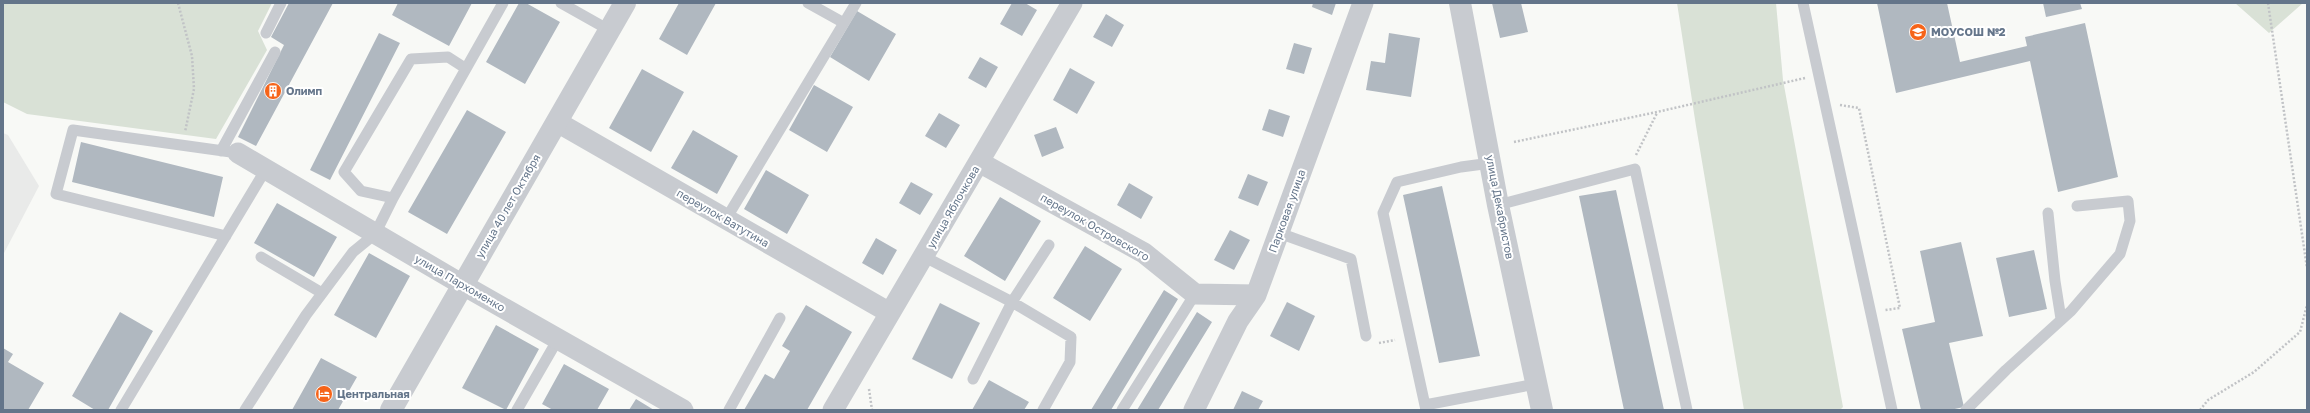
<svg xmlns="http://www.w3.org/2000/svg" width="2310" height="413" viewBox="0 0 2310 413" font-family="'Golos Text',sans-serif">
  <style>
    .built { fill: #e9eae9 }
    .green { fill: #d9e1d6 }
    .building { fill: #b0b8c0 }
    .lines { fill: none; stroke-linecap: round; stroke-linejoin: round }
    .path { stroke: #c1c3c6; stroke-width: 2.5; stroke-dasharray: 2 2; stroke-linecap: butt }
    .service { stroke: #c8cbd0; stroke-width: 11 }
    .minor { stroke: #c8cbd0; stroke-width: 21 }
    .tertiary { stroke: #c8cbd0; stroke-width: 22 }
    .labels { text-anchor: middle; stroke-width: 4; stroke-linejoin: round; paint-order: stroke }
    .poi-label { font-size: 11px; font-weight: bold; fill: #64758a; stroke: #fff; text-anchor: start }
    .street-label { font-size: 11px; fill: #64758a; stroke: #fff }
  </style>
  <rect width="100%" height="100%" fill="#f8f9f6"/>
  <path class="built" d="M3,133L8,135L39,186L3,255Z"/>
  <path class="green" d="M3,3H272L258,31L267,50L216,139L27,114L3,102Z
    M1677,3H1776L1783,80L1843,407L1840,410H1744L1696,126Z
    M2235,3H2303L2269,33Z"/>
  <path class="building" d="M289,3H333L256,146L238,137L284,45L271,37Z
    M398,3H472L449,46L392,15Z
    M519,3H526L560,22L525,84L486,62Z
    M679,3H716L687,55L659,39Z
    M1012,3H1025L1037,10L1022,36L1000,24Z
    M1313,3H1336L1332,15L1312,7Z
    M1492,3H1521L1528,32L1500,38Z
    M1877,3H1947L1960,62L2027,46L2025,37L2085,23L2118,177L2058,192L2030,61L1896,93Z
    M2043,3H2080L2082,9L2046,17Z
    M857,11L896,34L869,81L830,57Z
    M1106,14L1124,25L1112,47L1093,37Z
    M379,33L400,43L330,180L310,170Z
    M1389,33L1420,38L1411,97L1366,90L1371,61L1385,63Z
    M1294,43L1312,48L1304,74L1286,69Z
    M980,57L998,67L986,88L968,78Z
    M1070,68L1095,82L1077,114L1053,100Z
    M642,69L684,92L651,152L609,128Z
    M814,85L853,107L827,152L789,130Z
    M1269,109L1290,116L1283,137L1262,130Z
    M467,110L506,132L447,234L408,212Z
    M939,113L960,125L946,148L925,136Z
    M1056,127L1064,148L1042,157L1034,135Z
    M693,130L738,156L717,194L671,168Z
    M81,142L223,177L214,217L72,182Z
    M766,170L809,195L787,234L744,209Z
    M1248,174L1268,182L1258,206L1238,198Z
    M911,182L933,194L920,215L899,203Z
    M1129,183L1153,197L1141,219L1117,205Z
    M1442,186L1480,356L1439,363L1403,195Z
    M1616,190L1664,410H1624L1579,196Z
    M1000,197L1041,221L1005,281L964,256Z
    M277,203L337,237L314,277L254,243Z
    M1230,230L1250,240L1234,270L1214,260Z
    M876,238L897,250L883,275L862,263Z
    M1961,242L1983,336L1949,343L1964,407L1950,410H1921L1902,329L1935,322L1920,251Z
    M1085,246L1122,269L1090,321L1053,298Z
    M2034,250L2047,309L2009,317L1996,258Z
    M369,253L410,276L376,338L334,315Z
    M1164,290L1178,299L1111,410H1091Z
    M1287,302L1315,316L1299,351L1270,336Z
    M940,303L980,323L952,379L912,359Z
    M806,305L852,332L807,410H744L765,374L774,379L790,351L782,346Z
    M120,312L153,331L108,410H95L72,396Z
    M1197,312L1212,322L1158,410H1137Z
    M496,325L539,349L506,410L462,388Z
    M3,348L13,354L8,362L44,383L28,410H3Z
    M321,358L357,377L338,410H292Z
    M564,364L609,389L597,410H553L542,404Z
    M989,380L1029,402L1024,410H972Z
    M1242,391L1263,401L1258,410H1233Z
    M636,399L654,410H629Z"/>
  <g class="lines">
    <path class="path" d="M178,3L192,56L194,89L185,132
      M2268,3L2307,268
      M1840,105L1859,108L1900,308L1885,310
      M1514,142L1657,112L1805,78
      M1636,155L1657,113
      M1379,343L1395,340
      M869,389L872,410
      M2200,410L2208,400L2254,372L2300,332L2307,305"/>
    <path class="service" d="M561,3L609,30
      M808,3L844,23
      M1803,3L1892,410
      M266,33L281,3
      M465,68L448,57L411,59L344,172L361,191L393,198L503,3
      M221,151L275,52
      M1498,205L1635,169L1687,410
      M2048,213L2055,281L2061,319
      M726,219L856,3
      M1279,233L1351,259L1366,336
      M226,236L56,194L73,130L238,153
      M923,256L1012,302L1071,337L1070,362L1043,410
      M261,257L322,293
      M973,379L1012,302L1049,245
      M1425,405L1536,384
      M121,410L266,169
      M245,410L306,315L353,252L375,234L393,198
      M517,410L558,339
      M729,410L780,318
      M1122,410L1195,294
      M1426,410L1383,213L1397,182L1461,167L1491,163
      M1966,410L2006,370L2071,311L2120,254L2130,221L2128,201L2077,206"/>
    <path class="minor" d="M557,122L890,313
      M238,153L463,285L683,410
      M979,162L1144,253L1195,294L1256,295
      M833,410L1072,3
      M1194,410L1238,321L1256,295L1363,3"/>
    <path class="tertiary" d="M1460,3L1498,205L1542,410
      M391,410L625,3"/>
  </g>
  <defs>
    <g id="school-disc" transform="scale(0.9)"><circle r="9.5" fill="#f66419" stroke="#fff"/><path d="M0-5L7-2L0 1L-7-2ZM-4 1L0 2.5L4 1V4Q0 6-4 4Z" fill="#fff"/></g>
    <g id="building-disc" transform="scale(0.9)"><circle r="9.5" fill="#f66419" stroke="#fff"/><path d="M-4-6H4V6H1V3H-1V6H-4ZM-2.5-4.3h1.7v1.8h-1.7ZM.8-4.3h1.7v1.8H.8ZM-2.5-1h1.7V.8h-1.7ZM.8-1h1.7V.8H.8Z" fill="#fff"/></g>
    <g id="hotel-disc" transform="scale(0.9)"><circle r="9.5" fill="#f66419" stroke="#fff"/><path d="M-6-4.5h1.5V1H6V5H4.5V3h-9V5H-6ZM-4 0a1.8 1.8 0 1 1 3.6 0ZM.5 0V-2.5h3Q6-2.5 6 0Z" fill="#fff"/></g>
  </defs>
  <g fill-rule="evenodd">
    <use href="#school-disc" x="1918" y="32"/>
    <use href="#building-disc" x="273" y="91"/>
    <use href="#hotel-disc" x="324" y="394"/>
  </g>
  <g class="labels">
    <g class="poi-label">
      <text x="1931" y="36">МОУСОШ №2</text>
      <text x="286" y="95">Олимп</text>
      <text x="337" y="398">Центральная</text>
    </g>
    <g class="street-label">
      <text transform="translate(508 206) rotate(-60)" y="4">улица 40 лет Октября</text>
      <text transform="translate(953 207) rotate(-60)" y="4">улица Яблочкова</text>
      <text transform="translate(1500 207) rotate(79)" y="4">улица Декабристов</text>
      <text transform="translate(1287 211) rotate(-70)" y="4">Парковая улица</text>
      <text transform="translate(723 218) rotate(30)" y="4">переулок Ватутина</text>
      <text transform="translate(1095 227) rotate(30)" y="4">переулок Островского</text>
      <text transform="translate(460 283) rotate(30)" y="4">улица Пархоменко</text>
    </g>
  </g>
  <rect width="2310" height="413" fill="none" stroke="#64758a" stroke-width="8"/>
</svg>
